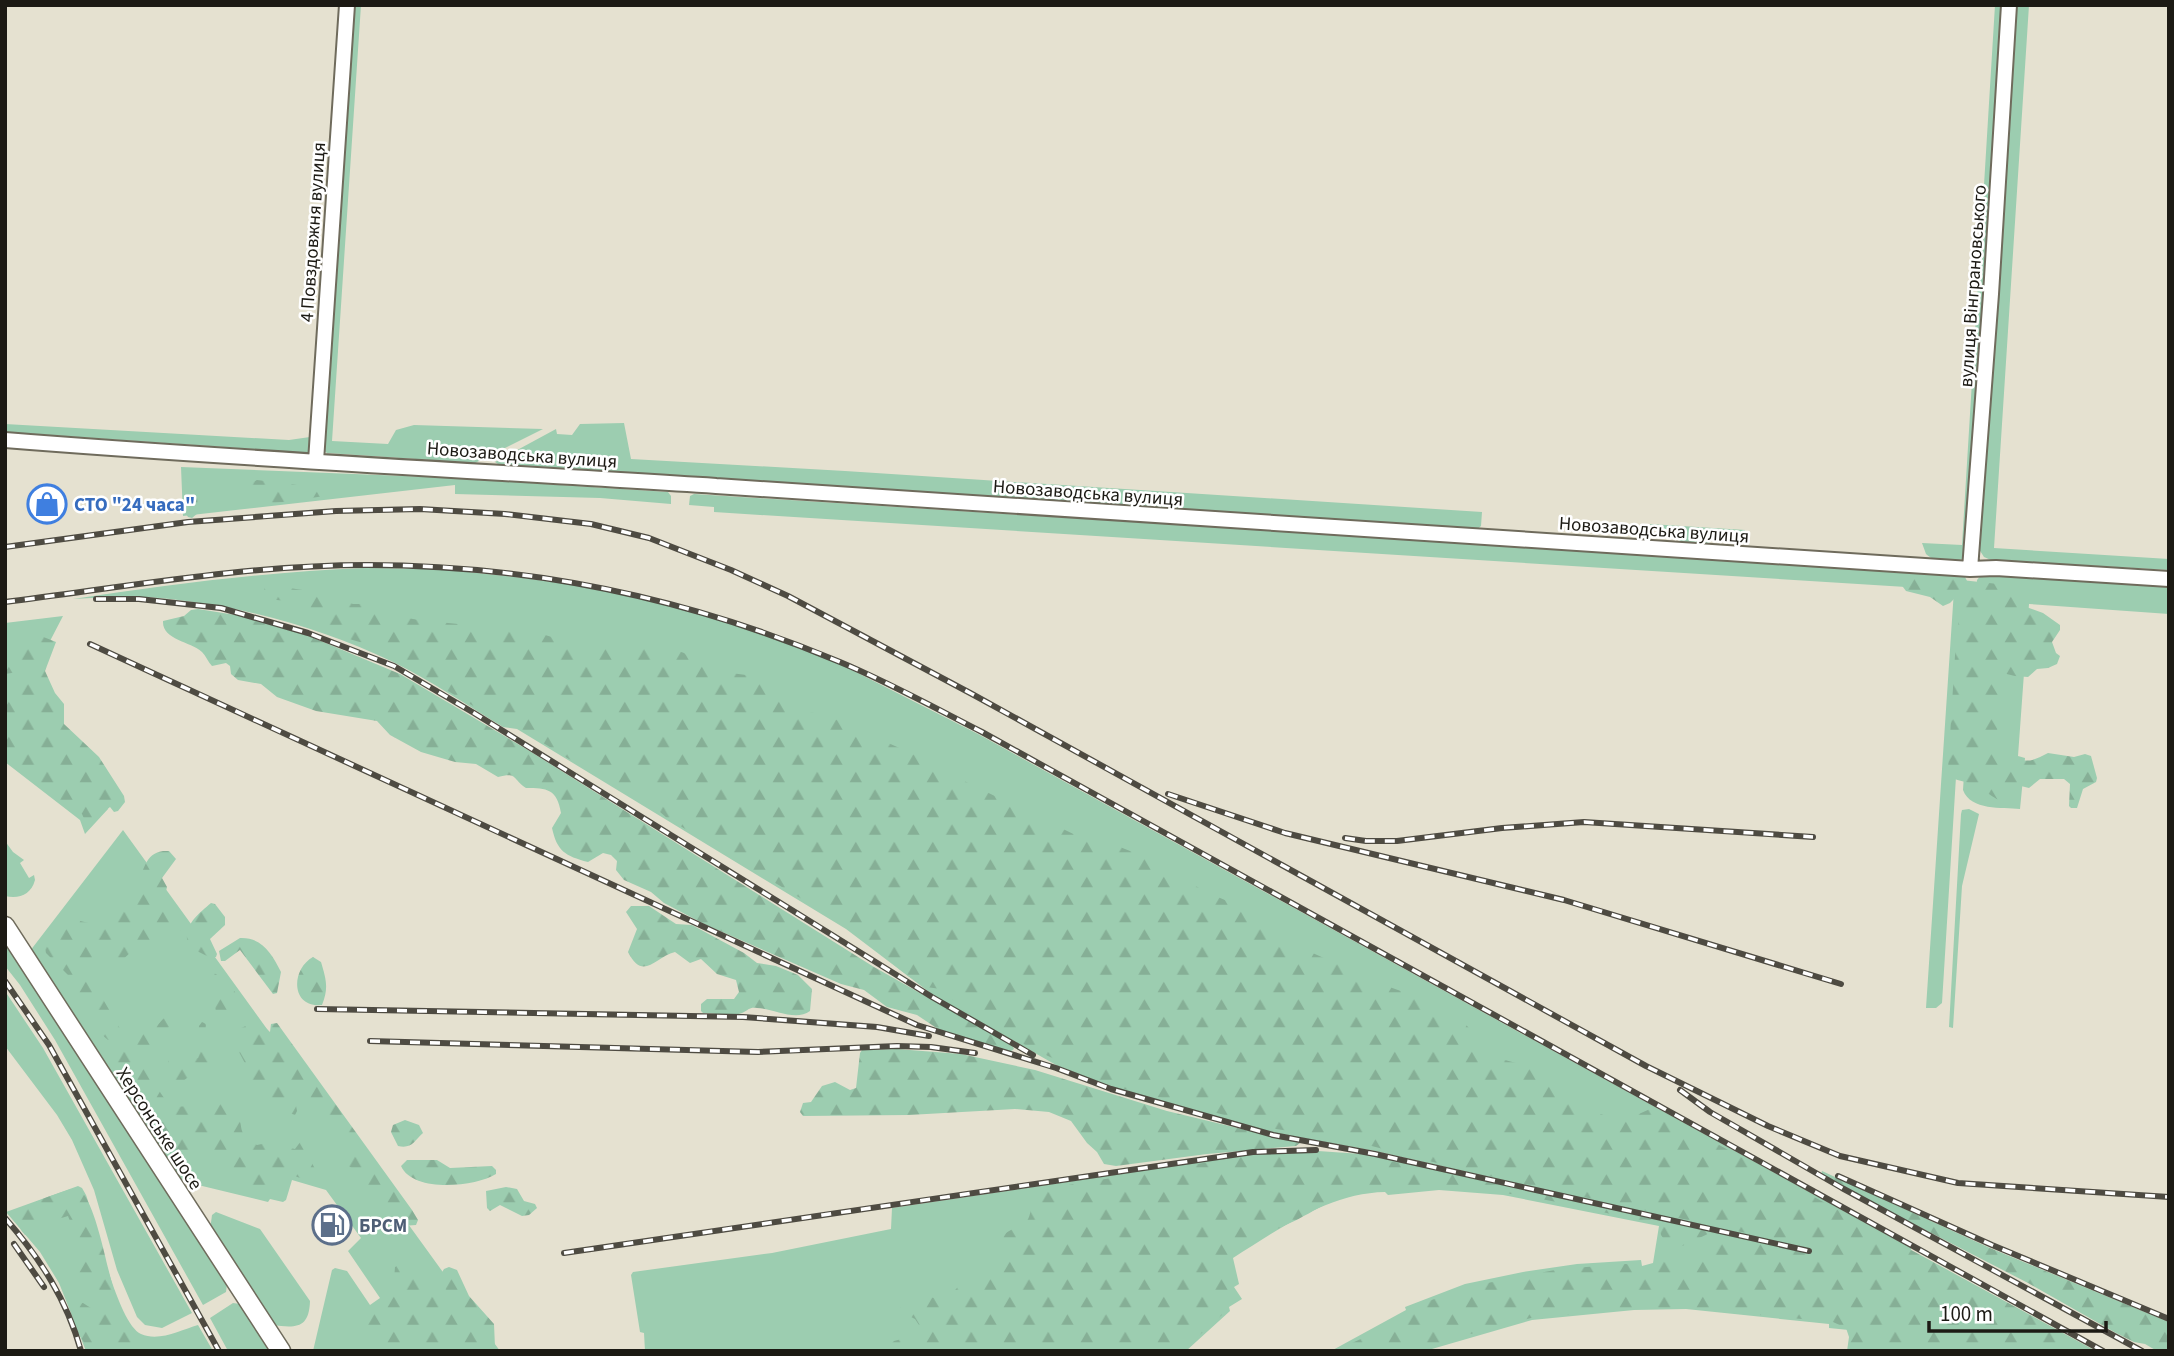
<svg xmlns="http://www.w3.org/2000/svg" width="2174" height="1356" viewBox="0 0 2174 1356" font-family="'Source Sans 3',sans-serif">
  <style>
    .green { fill: #9ccdb0 }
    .forest { fill: url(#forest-firs) }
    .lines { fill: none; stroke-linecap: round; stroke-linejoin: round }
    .minor-casing { stroke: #6f6b5c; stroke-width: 18 }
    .major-casing { stroke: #6f6b5c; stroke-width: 21 }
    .minor { stroke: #fff; stroke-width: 14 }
    .major { stroke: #fff; stroke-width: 18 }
    .rail-casing { stroke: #4e4b42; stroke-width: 6 }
    .rail { stroke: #fff; stroke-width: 3.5; stroke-dasharray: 10; stroke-linecap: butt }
    .labels { text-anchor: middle; stroke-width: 5; stroke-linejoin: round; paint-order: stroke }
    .street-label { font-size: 19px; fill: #1c1a14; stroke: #fff }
    .shop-label { font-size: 19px; font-weight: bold; fill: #366cbe; stroke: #fff; text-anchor: start }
    .service-label { font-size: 19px; font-weight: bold; fill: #4e5e75; stroke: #fff; text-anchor: start }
  </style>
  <defs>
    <pattern id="forest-firs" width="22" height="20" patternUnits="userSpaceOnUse" patternTransform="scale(1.75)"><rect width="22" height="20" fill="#9ccdb0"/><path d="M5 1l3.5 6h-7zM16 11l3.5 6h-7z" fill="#86af96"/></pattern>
  </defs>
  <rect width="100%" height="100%" fill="#e5e1d0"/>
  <path class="green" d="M339,5H344L312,451L309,453L5,432V424L289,440L310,437Z
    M351,5H361L332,441L388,444L396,430L414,425L543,429L475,463L327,453L323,450Z
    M1995,5H2006L1965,558C1953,563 1935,563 1926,554L1922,543L1962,545Z
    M2014,5H2029L1994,548L2169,559V570L1991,560L1984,557L1977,546Z
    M624,423L631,459L845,471L1482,512L1481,526L1474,532L498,464L495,462L556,429L557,434L572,435L580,424Z
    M181,467L454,478L668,492L671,496V504L600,498L455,494V485L183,516Z
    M694,494L1964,575L1968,583L1942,1003L1936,1008H1926L1954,590L714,512V507L689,505L690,496Z
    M1650,524L1745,530L1742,537H1714L1706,546L1682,545L1675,532L1653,530Z
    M365,568L440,569L523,578L597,588L679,607L758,632L840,664L978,734L1911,1248V1250L1849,1330L1829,1328V1324L1686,1309L1634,1310L1532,1320L1425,1351H1331L1406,1310L1405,1307L1465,1284L1523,1272L1577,1264L1641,1260L1642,1266L1653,1263L1659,1226L1503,1195L1439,1190L1388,1195L1385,1192C1329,1193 1279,1229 1233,1258L1239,1284L1234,1287L1242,1299L1229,1307L1230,1311L1186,1351H645L644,1333L640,1332L631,1275L633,1272L772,1253L891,1229L892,1208L1253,1154L1318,1151L1376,1155L1810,1250L1375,1151L1275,1133L1181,1109L1110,1087L1056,1065L933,995L846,929L517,729L503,727C467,705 431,681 393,662C317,626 226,601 142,597C119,596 96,598 73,599C170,584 266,572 365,568Z
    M1983,573L2169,586V614L2029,604L2018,756L2025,758L2020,809C2002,807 1971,811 1963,790L1977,580Z
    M63,616L24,691L108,809L85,834L80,820L5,762V623Z
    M1969,809L1979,814L1962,886L1953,1028L1949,1027L1961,814L1962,810Z
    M123,830L500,1351H313L332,1270L335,1268L347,1271L370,1305L380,1298L348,1251L361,1238L326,1190L292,1180L286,1200L283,1202L270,1199L268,1202L194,1184L176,1178L30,951Z
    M5,841L13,852L24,860L20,863L29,878L34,875L35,880C31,895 19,899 5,896Z
    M5,943L227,1284L226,1292L203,1305L55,1040L20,985L5,966Z
    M5,991L43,1048L192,1313L162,1328L145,1325L137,1317L117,1270L94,1190L72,1140L57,1115L5,1046Z
    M78,1186L82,1188L86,1195C96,1223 117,1323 141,1334C159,1342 181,1330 198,1325L213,1351H86L59,1283L40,1252L6,1212Z
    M216,1212L260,1229L310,1301C309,1329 296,1328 272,1325L210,1230L212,1215Z
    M233,1303L240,1304L272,1351H228L210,1318Z"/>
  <path class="forest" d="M192,469L202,471L204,478L197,493L198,513L192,518L188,517C179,505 187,499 191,487L190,484L187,482L186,475Z
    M257,480L337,490L339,494L226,510L225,505L229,503L238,507L247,503C250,491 239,487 257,480Z
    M1907,574L2007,585L2018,604L2043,613L2060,625V630L2052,642L2056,653L2060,656L2057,664L2048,668L2037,669L2028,677L2015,676L1994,671L1988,677V681L1999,688L2001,695L1996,744L1999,749C2009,748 2012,749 2016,759C2030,763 2036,759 2048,753L2074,757L2085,754L2091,756L2097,778L2096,782L2083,789L2077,808H2071L2069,806L2070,784L2064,779H2040L2029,788L2017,785L2015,788L2019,799L2016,803C1997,805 1989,791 1974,785C1968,782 1959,781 1952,778L1948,769L1956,639C1961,629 1957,625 1958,615C1958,609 1962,605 1962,598L1958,595L1950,603L1943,606L1930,597L1906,591L1900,583Z
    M270,585L322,593L353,604H364L401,617L419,620L497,628L545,635L569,642L614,646H665L684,653L696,662L716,671L746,675L770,688L791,706L806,712L824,714L926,760L970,784L1094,844L1120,847L1150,859L1206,892L1239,906L1277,937L1384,985L1423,999L1461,1019L1489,1051L1505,1060L1531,1067L1558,1081L1594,1112L1616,1119L1630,1118L1650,1109L1655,1110L2096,1351H1847L1849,1337L1846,1328L1833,1322L1687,1308H1643L1531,1318L1459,1337L1419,1351H1334L1372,1334L1420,1304L1472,1286L1560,1269L1626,1264L1648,1268L1655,1265L1659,1258C1669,1256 1676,1263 1685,1262C1700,1260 1705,1242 1719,1238C1734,1234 1792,1251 1810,1254L1813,1252L1809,1247L1475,1173L1345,1139L1276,1129L1162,1098L1140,1094L1099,1081L985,1025L970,1015L941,989L926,987L908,976L840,922L667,818L660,812L657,785L653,782L632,787L617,785L600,777L591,766L569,759L516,726L497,720L370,645L325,632L321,619L317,615L307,620L303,616L302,608C290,597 274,604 263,594L265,587Z
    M198,609L242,616L309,636L400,674L528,750L874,967L1012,1045L1014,1049L1010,1052L941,1031L917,1015L887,1007L864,990L841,984L704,924L664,903L651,892L624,880L616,870L617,861L611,855L603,853L588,862C565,856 557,851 552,828L561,813C557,789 547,788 526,788C512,779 518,772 498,777L476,764L455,762L421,752L390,735L377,721L316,711L277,697L261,684L238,680L231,674L230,666L226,663L212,666C208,662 206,656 202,652C190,641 162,640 163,621L184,616L191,610Z
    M41,636L56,642L45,671L55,693L64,704V724L99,757L124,796L125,802L118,811L114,812L110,807L91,823H86L82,814L71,809L5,758V688L23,678L18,672L5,674V643L21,648Z
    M163,851H169L176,859L162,878L167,887L165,895L185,924L180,931L169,928L165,929L150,941L142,942L120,962L106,959L102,960L98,970L97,989L122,1032L115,1040H108C88,1024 101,1006 79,996L74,981L46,953L43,938L57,920L72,919L97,925C107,919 105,915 112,909C121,901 129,894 136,884C145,871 144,854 163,851Z
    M211,903L215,904L225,917V925L210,939L217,954L216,957L211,958L189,947C181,927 197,915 211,903Z
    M631,906H649L676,924L692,925L744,953L757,963L776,966L798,975L812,989L810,1011C795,1022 773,1008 757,1008C749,1007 749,1010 742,1013C732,1017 714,1013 703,1013L701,1011V1004L707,999H734L739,992L736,980L717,974L701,959L690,963L675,952C655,957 643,982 628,952L637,929L626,912Z
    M240,938C262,937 272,954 281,972L277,993L273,994L240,950L225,961H221L219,951Z
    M313,957L321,962C326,979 329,988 322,1005C290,1008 291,969 313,957Z
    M214,973L229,982L243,1006L222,1014L216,1012L210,976Z
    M172,1013C172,1033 159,1034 154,1046C152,1052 153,1058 153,1063C153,1082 159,1096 174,1107L205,1105L210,1107L224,1102L236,1105C245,1122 234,1135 257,1145L281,1140L290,1148L295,1149L301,1141L306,1140L314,1148L311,1161L318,1175L311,1182L292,1175C281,1183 271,1189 260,1197L247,1195L215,1152L196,1146L183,1159C179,1158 171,1158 167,1156C161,1152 161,1135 154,1127C145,1116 107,1065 110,1054C113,1044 130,1034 140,1031C144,1030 148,1031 151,1030C159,1026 163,1016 172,1013Z
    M258,1021L270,1032L271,1024L277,1023L412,1210L418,1220L416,1225L402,1226C389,1213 383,1200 363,1196L361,1188L363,1183L356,1171L344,1163L342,1157L344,1143L341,1139L333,1131L303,1092L300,1090L294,1095L297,1111L295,1115L289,1113C287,1098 278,1104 267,1102C259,1094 258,1086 249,1079L247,1067L239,1052L242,1041L241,1028Z
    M202,1022L206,1024L205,1034L215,1051L212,1058L214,1074L187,1078L183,1081L181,1095L178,1096L163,1080L162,1075L171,1071L168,1060L178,1065L187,1057L198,1058L202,1046L198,1039L199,1026Z
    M897,1049L961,1054L1035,1070L1167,1111L1300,1143L1296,1146L1207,1154L1116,1166L1104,1164L1097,1152L1087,1143L1071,1121L1049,1112L1015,1109L909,1115L803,1116L800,1112L803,1103L811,1102L822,1086L835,1082L850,1090L856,1088L860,1053L862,1050Z
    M405,1120L419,1125L423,1133C414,1141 412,1149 398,1146L391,1132L393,1125Z
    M1294,1152L1376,1158L1710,1230L1712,1232L1680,1247L1668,1245L1661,1235L1659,1225C1598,1212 1535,1194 1473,1190C1445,1188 1419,1190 1391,1192C1359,1177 1318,1211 1290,1223C1270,1232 1252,1243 1232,1254L1234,1298L1223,1314L1182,1351H884L894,1341L916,1335L921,1328L915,1319L901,1312L900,1308L910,1294C921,1293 934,1300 944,1298C953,1295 958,1285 966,1280C978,1273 992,1275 1003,1267L1004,1255L994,1248C1000,1234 1011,1229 1025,1224C1037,1208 1023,1202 1044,1189L1252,1155Z
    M407,1160H437L450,1168L492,1166L496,1170V1174C475,1187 413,1193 401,1166Z
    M1822,1171L1990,1248L2169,1322V1351H2157L2145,1344L2134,1342L2116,1333L2028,1283L1842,1187L1821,1175Z
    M506,1187L517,1189L524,1201L535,1204L537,1208L529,1215L522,1216L500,1205L490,1211L487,1208L486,1191Z
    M71,1189C77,1190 81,1191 85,1196C99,1219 107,1269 116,1298L114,1299L98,1289L88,1277L79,1276L76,1267L84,1258L68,1216L45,1223L42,1232L25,1235C0,1208 52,1196 71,1189Z
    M401,1264L417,1276L426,1290L446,1306L449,1301L441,1274L444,1269L449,1267L457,1270L469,1296L494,1324L495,1347L498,1351H487L474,1345L453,1351H372L373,1346L348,1322L349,1318L380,1300L382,1291L394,1280L395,1267Z
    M83,1303L94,1310L107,1307L122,1313L126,1324L137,1334L147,1351H87C85,1341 79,1336 75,1328C72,1320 75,1317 70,1310L76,1304Z"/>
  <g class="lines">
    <g class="minor-casing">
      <path id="minor" d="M5,440C242,459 479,471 716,486C1134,514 1552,542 1970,569L1996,568L2169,579
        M316,461L347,5
        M1970,569L1991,294L2009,5"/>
    </g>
    <g class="major-casing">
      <path id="major" d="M5,926L281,1351"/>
    </g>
    <use href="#minor" class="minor"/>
    <use href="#major" class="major"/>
    <g class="rail-casing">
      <path id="rail" d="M5,547L188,522L336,511L420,509L505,514L591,524L649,538L731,570L788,596L972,694L1646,1066L1768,1126L1840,1156L1958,1183L2169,1197
        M96,599H139L221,608L308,633L394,666L474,713L932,997L1033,1055
        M5,602C125,587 246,565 367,565C532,565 688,598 840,662C888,682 935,708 982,732L2103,1351
        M90,644L917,1025L1056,1068L1111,1089L1273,1135L1375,1154L1809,1251
        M1168,794L1285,833L1564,900L1841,984
        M1345,838L1366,841H1397L1502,828L1584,822L1813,837
        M5,981L49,1045L219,1351
        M317,1009L743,1017L877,1027L929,1036
        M370,1041L758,1052L897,1046L931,1047L975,1053
        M1680,1090L1710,1112L1842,1188L2142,1351
        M1838,1176L1992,1245L2169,1319
        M5,1218C40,1258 67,1300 81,1351
        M14,1244L44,1287
        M564,1253L1253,1152L1316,1150"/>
    </g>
    <use href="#rail" class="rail"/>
  </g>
  <defs>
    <g id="shop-ring" transform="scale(2.0125)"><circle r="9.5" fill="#fff" stroke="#3f7fe0" stroke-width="1.5"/><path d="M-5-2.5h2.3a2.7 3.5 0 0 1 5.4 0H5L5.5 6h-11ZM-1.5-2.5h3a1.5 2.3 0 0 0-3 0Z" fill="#3f7fe0"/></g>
    <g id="fuel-ring" transform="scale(2.0125)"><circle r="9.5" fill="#fff" stroke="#5c6f8a" stroke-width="1.5"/><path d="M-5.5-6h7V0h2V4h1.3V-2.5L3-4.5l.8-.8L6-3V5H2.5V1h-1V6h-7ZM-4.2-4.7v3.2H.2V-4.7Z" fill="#5c6f8a"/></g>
  </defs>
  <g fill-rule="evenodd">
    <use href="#shop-ring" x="47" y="504"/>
    <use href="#fuel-ring" x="332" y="1225"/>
  </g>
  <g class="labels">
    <g class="street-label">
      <text transform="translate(312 232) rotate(-86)" y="7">4 Повздовжня вулиця</text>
      <text transform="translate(1972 286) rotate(-86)" y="7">вулиця Вінграновського</text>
      <text transform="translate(522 454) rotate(4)" y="7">Новозаводська вулиця</text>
      <text transform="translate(1088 492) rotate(4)" y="7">Новозаводська вулиця</text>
      <text transform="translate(1654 529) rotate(4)" y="7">Новозаводська вулиця</text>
      <text transform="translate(160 1128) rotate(57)" y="7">Херсонське шосе</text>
    </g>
    <g class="shop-label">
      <text x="74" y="511">СТО "24 часа"</text>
    </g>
    <g class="service-label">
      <text x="359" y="1232">БРСМ</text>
    </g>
  </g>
  <rect width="2174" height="1356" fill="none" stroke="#1c1a14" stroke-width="14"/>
  <path d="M1929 1321v10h177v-10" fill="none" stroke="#1c1a14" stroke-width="3.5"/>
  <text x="1940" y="1321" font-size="21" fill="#1c1a14" stroke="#ffffff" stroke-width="5" paint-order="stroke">100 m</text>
</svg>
